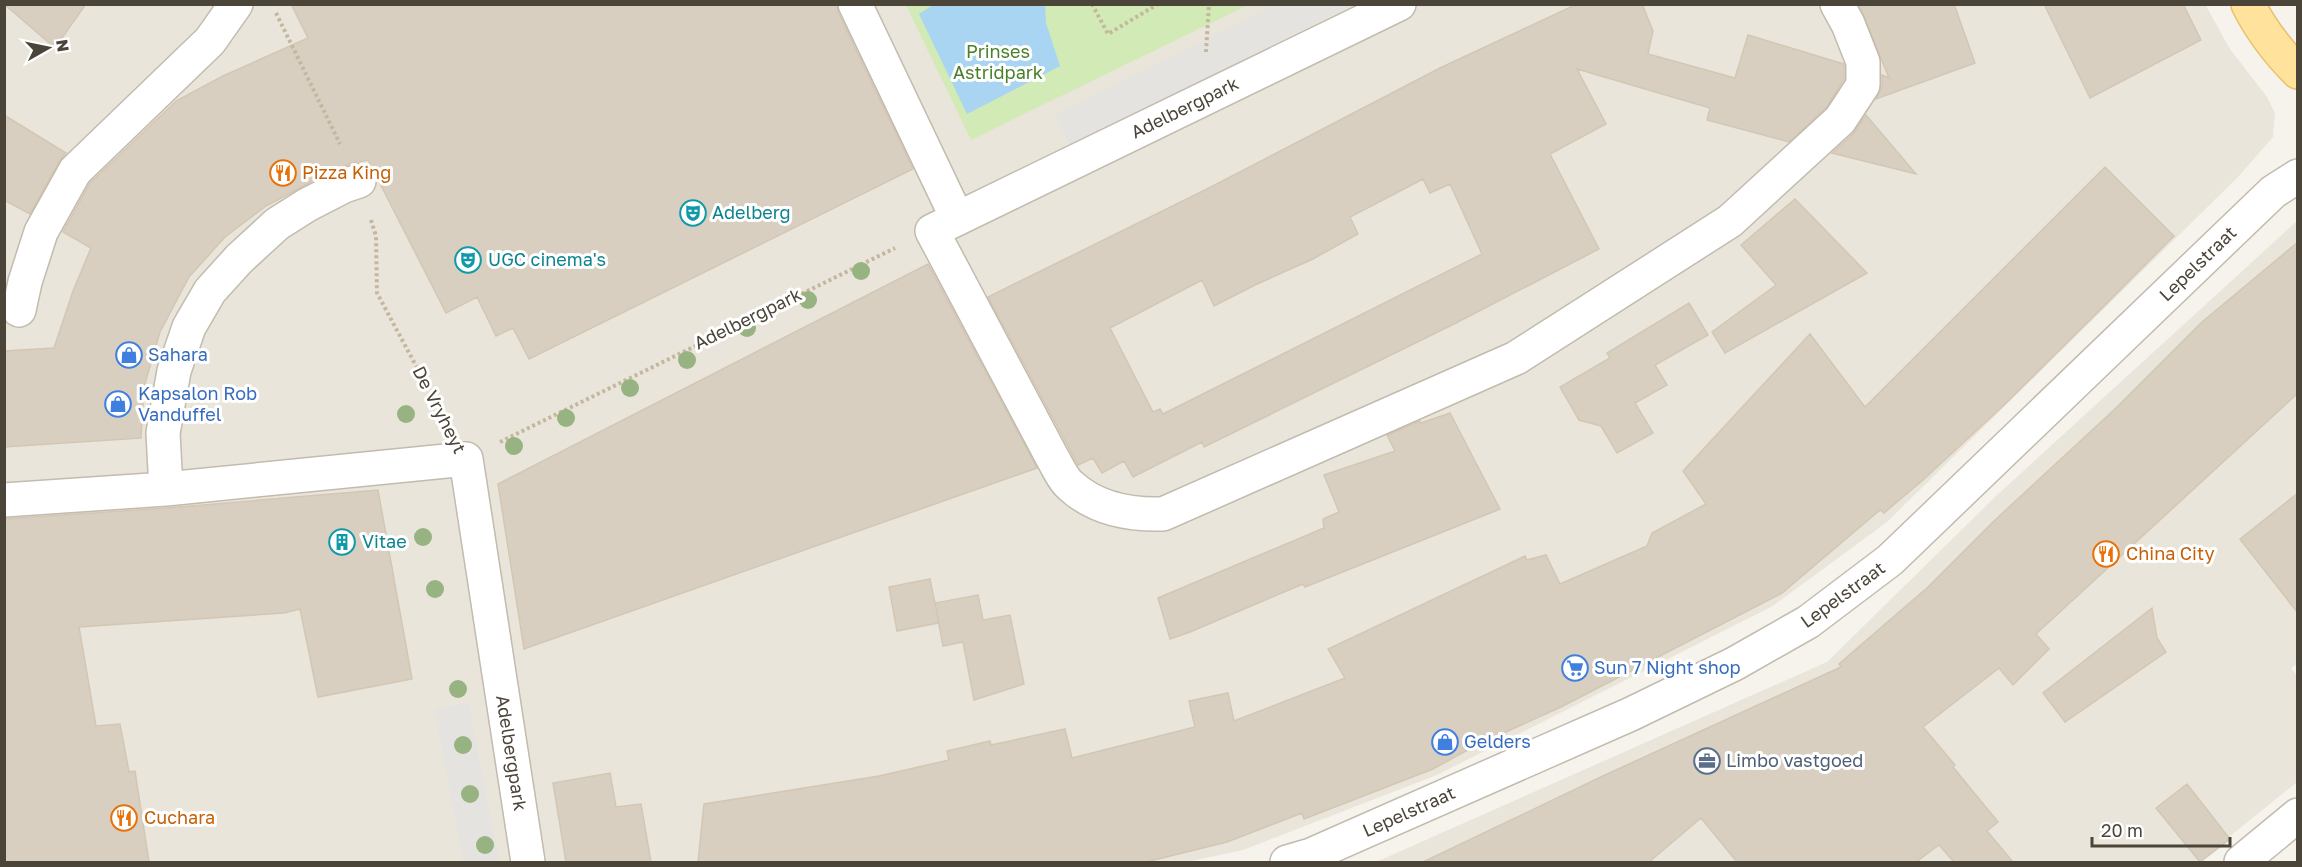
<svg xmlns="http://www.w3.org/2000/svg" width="2302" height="867" viewBox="0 0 2302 867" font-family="'Golos Text',sans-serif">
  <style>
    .residential { fill: #eae5da }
    .green { fill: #d2eab5 }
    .parking { fill: #e5e3e0 }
    .water { fill: #a9d4f2 }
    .building { fill: #d8cfc1; stroke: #d3c7b4; stroke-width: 1.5; fill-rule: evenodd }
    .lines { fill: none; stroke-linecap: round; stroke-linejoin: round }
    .minor-casing { stroke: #c2bbae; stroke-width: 36 }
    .major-casing { stroke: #e6c16a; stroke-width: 36 }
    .path { stroke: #c4b79f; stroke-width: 4; stroke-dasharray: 3 3; stroke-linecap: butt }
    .minor { stroke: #fff; stroke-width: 33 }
    .major { stroke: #ffe39c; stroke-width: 33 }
    .tree { fill: #97b381 }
    .labels { text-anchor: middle; stroke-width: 6; stroke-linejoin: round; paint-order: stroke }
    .park-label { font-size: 18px; fill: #4a7f2a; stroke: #fff }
    .street-label { font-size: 18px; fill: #4b4439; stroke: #fff }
    .food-label { font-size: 18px; fill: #c56008; stroke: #fff; text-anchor: start }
    .culture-label { font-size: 18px; fill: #0d838f; stroke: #fff; text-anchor: start }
    .shop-label { font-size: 18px; fill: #366cbe; stroke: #fff; text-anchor: start }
    .service-label { font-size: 18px; fill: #4e5e75; stroke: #fff; text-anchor: start }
  </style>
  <rect width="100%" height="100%" fill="#f6f3ec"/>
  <path class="residential" d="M2205,4L2230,49L2267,97L2275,113L2273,137L2238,177L1887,522L1773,606L1437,775L1243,850L1187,862H5V5Z
    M2297,221L2298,663L2291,668L2297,676V782L2198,862H1376L1827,662L1996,496Z"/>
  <path class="green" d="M906,5H1248L971,140Z"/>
  <path class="parking" d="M1275,5H1352L1070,146L1055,115Z
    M469,703L499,862H463L434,709Z"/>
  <path class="water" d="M933,5H1045L1046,23L1060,66L967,114L919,14Z"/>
  <path class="building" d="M4,4H86L55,48Z
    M291,4H837L838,12L913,169L529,359L513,328L496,336L477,297L446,313L368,160L353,163L335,169L266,206L225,237L189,277L160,332L144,387L141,438L4,447V351L54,348L73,291L91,248L63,232L90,183L176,101L223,76L308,38Z
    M1577,4H1642L1653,31L1648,54L1735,78L1748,35L1844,64V79L1826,108L1789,142L1707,120L1710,108L1577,69L1606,124L1550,154L1599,249L1456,323L1204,447L1202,442L1133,477L1124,461L1102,473L1093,458L1078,465L988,297L1207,189L1440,68ZM1423,179L1430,193L1450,184L1482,254L1163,414L1160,409L1153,412L1110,328L1202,280L1214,306L1255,285L1313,259L1358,234L1350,217Z
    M1859,4H1954L1975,63L1876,99L1882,86V75L1889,78Z
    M2044,4H2183L2201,40L2090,98Z
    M4,115L66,153L59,162L30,214L4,200Z
    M1866,115L1916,174L1832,153L1853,134Z
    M2105,167L2174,236L2090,320L2003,406L1923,480L1884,513L1880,510L1782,593L1561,707L1475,746L1433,769L1304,819L1302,813L1227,842L1146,862H698L704,804L879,776L949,760L947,751L990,741L991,745L1065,729L1072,758L1195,727L1189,701L1228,693L1234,721L1345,678L1328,649L1525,556L1527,560L1546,555L1560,584L1647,546L1652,533L1706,504L1683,471L1810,334L1865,407Z
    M1795,199L1867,273L1725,353L1712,332L1776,285L1741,245Z
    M2298,242V393L2036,634L2049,649L2013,685L1999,668L1923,727L1955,765L1953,767L1998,822L1987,831L2013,862H1954L1939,845L1916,862H1737L1701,818L1649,862H1423L1605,775L1841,667L1839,664L1928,587L1995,520L2116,408L2202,322Z
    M928,264L1037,468L524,649L498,484Z
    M1689,303L1708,335L1655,365L1667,385L1635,403L1653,433L1617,453L1601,426L1579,420L1560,387L1610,358L1607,353Z
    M1450,413L1500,509L1305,587L1303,584L1190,632L1170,639L1158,598L1324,528L1323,519L1339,512L1324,475L1395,451L1387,435L1420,421L1421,423Z
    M378,490L412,679L318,697L300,609L284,613L79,627L96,726L120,724L129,772L135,771L149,862H4V519L167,508Z
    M2298,493V613L2240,539Z
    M930,579L939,623L897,631L889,587Z
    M978,595L983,620L1010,615L1024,684L974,700L963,642L943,646L935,603Z
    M2152,608L2157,638L2166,652L2065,722L2043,693Z
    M610,773L616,807L641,804L651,862H566L553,783Z
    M2187,784L2230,839L2200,862L2156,808Z"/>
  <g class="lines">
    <g class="minor-casing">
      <path id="minor" d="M855,4L957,218
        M1399,4L932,231L1053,459C1058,467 1063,480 1071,486C1096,509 1130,515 1163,514L1516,358L1730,221L1840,120L1863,85V62L1848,24L1837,4
        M19,310L25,282L41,232L75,171L210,41L236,4
        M166,489L163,433L174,371L189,327L210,291L239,259L277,224L307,205L344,186L359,181
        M4,500L166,489L466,459L528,862
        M1287,862L1311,855L1631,714L1734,664L1808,622L1890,560L2273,192L2298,176
        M2241,862L2298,815"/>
    </g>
    <g class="major-casing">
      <path id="major" d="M2248,4C2261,30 2277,51 2298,72"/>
    </g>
    <path class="path" d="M1092,4L1108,34L1158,4
      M276,13L340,144
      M1206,52L1209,4
      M371,220L376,236L377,293L445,420
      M500,442L895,248"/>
    <use href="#minor" class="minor"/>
    <use href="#major" class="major"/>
  </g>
  <g class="tree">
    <circle cx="861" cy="271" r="9"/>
    <circle cx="808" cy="300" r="9"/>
    <circle cx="747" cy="328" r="9"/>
    <circle cx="687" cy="360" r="9"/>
    <circle cx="630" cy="388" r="9"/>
    <circle cx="406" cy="414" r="9"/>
    <circle cx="566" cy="418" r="9"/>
    <circle cx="514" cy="446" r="9"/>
    <circle cx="423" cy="537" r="9"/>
    <circle cx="435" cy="589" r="9"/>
    <circle cx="458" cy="689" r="9"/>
    <circle cx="463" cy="745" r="9"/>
    <circle cx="470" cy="794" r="9"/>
    <circle cx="485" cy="845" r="9"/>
  </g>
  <defs>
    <g id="restaurant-ring" transform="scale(1.35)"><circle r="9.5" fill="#fff" stroke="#e8710a" stroke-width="1.5"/><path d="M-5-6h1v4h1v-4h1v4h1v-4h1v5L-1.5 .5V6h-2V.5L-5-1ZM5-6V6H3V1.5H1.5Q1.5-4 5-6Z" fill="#e8710a"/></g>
    <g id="theatre-ring" transform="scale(1.35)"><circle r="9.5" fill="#fff" stroke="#0f9aa8" stroke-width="1.5"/><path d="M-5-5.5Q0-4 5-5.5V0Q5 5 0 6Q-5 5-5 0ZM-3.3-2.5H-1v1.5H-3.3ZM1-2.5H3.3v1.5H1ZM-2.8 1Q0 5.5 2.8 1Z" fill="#0f9aa8"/></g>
    <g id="shop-ring" transform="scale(1.35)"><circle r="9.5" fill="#fff" stroke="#3f7fe0" stroke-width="1.5"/><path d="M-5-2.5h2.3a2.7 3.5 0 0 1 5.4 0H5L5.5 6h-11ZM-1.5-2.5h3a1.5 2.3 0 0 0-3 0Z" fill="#3f7fe0"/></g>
    <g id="building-ring" transform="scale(1.35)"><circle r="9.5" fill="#fff" stroke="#0f9aa8" stroke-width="1.5"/><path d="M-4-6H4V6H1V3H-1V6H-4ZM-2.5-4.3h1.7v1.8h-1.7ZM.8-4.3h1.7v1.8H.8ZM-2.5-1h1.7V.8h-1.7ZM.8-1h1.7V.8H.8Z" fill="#0f9aa8"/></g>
    <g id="supermarket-ring" transform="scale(1.35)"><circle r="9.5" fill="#fff" stroke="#3f7fe0" stroke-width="1.5"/><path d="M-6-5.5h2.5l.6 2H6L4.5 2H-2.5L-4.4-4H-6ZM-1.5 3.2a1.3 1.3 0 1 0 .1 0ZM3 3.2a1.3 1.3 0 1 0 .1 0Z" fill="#3f7fe0"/></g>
    <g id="office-ring" transform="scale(1.35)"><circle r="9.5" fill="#fff" stroke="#5c6f8a" stroke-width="1.5"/><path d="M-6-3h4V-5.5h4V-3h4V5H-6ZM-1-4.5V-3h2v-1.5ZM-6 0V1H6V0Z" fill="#5c6f8a"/></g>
  </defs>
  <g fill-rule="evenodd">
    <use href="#restaurant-ring" x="283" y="173"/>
    <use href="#theatre-ring" x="693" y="213"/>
    <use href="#theatre-ring" x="468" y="260"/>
    <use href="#shop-ring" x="129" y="355"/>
    <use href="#shop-ring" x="118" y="404"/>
    <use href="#building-ring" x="342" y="542"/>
    <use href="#restaurant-ring" x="2106" y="554"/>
    <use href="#supermarket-ring" x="1575" y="668"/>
    <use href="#shop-ring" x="1445" y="742"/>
    <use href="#office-ring" x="1707" y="761"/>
    <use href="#restaurant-ring" x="124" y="818"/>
  </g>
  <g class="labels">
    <g class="park-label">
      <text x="998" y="58">Prinses<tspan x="998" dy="21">Astridpark</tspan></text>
    </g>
    <g class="street-label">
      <text transform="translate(1185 108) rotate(-26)" y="6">Adelbergpark</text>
      <text transform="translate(2198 264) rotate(-44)" y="6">Lepelstraat</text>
      <text transform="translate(748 319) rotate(-26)" y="6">Adelbergpark</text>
      <text transform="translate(439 410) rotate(63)" y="6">De Vryheyt</text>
      <text transform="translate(1843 595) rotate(-36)" y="6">Lepelstraat</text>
      <text transform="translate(511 753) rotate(81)" y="6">Adelbergpark</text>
      <text transform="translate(1409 812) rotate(-24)" y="6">Lepelstraat</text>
    </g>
    <g class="food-label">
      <text x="302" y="179">Pizza King</text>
      <text x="2126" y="560">China City</text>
      <text x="144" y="824">Cuchara</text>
    </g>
    <g class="culture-label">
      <text x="712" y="219">Adelberg</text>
      <text x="488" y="266">UGC cinema's</text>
      <text x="362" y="548">Vitae</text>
    </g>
    <g class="shop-label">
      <text x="148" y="361">Sahara</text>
      <text x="138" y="400">Kapsalon Rob<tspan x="138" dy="21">Vanduffel</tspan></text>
      <text x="1594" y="674">Sun 7 Night shop</text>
      <text x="1464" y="748">Gelders</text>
    </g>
    <g class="service-label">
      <text x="1726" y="767">Limbo vastgoed</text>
    </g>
  </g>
  <rect width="2302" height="867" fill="none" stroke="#4b4439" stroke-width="12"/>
  <g transform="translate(48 48) rotate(81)" stroke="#ffffff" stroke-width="4.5" paint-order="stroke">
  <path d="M0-4.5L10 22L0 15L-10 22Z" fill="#4b4439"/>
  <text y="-9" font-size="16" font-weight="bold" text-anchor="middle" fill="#4b4439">N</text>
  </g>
  <path d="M2092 837v9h138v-9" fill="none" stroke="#4b4439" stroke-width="3"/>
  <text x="2101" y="837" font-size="18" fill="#4b4439" stroke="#ffffff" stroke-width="4.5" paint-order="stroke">20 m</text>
</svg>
